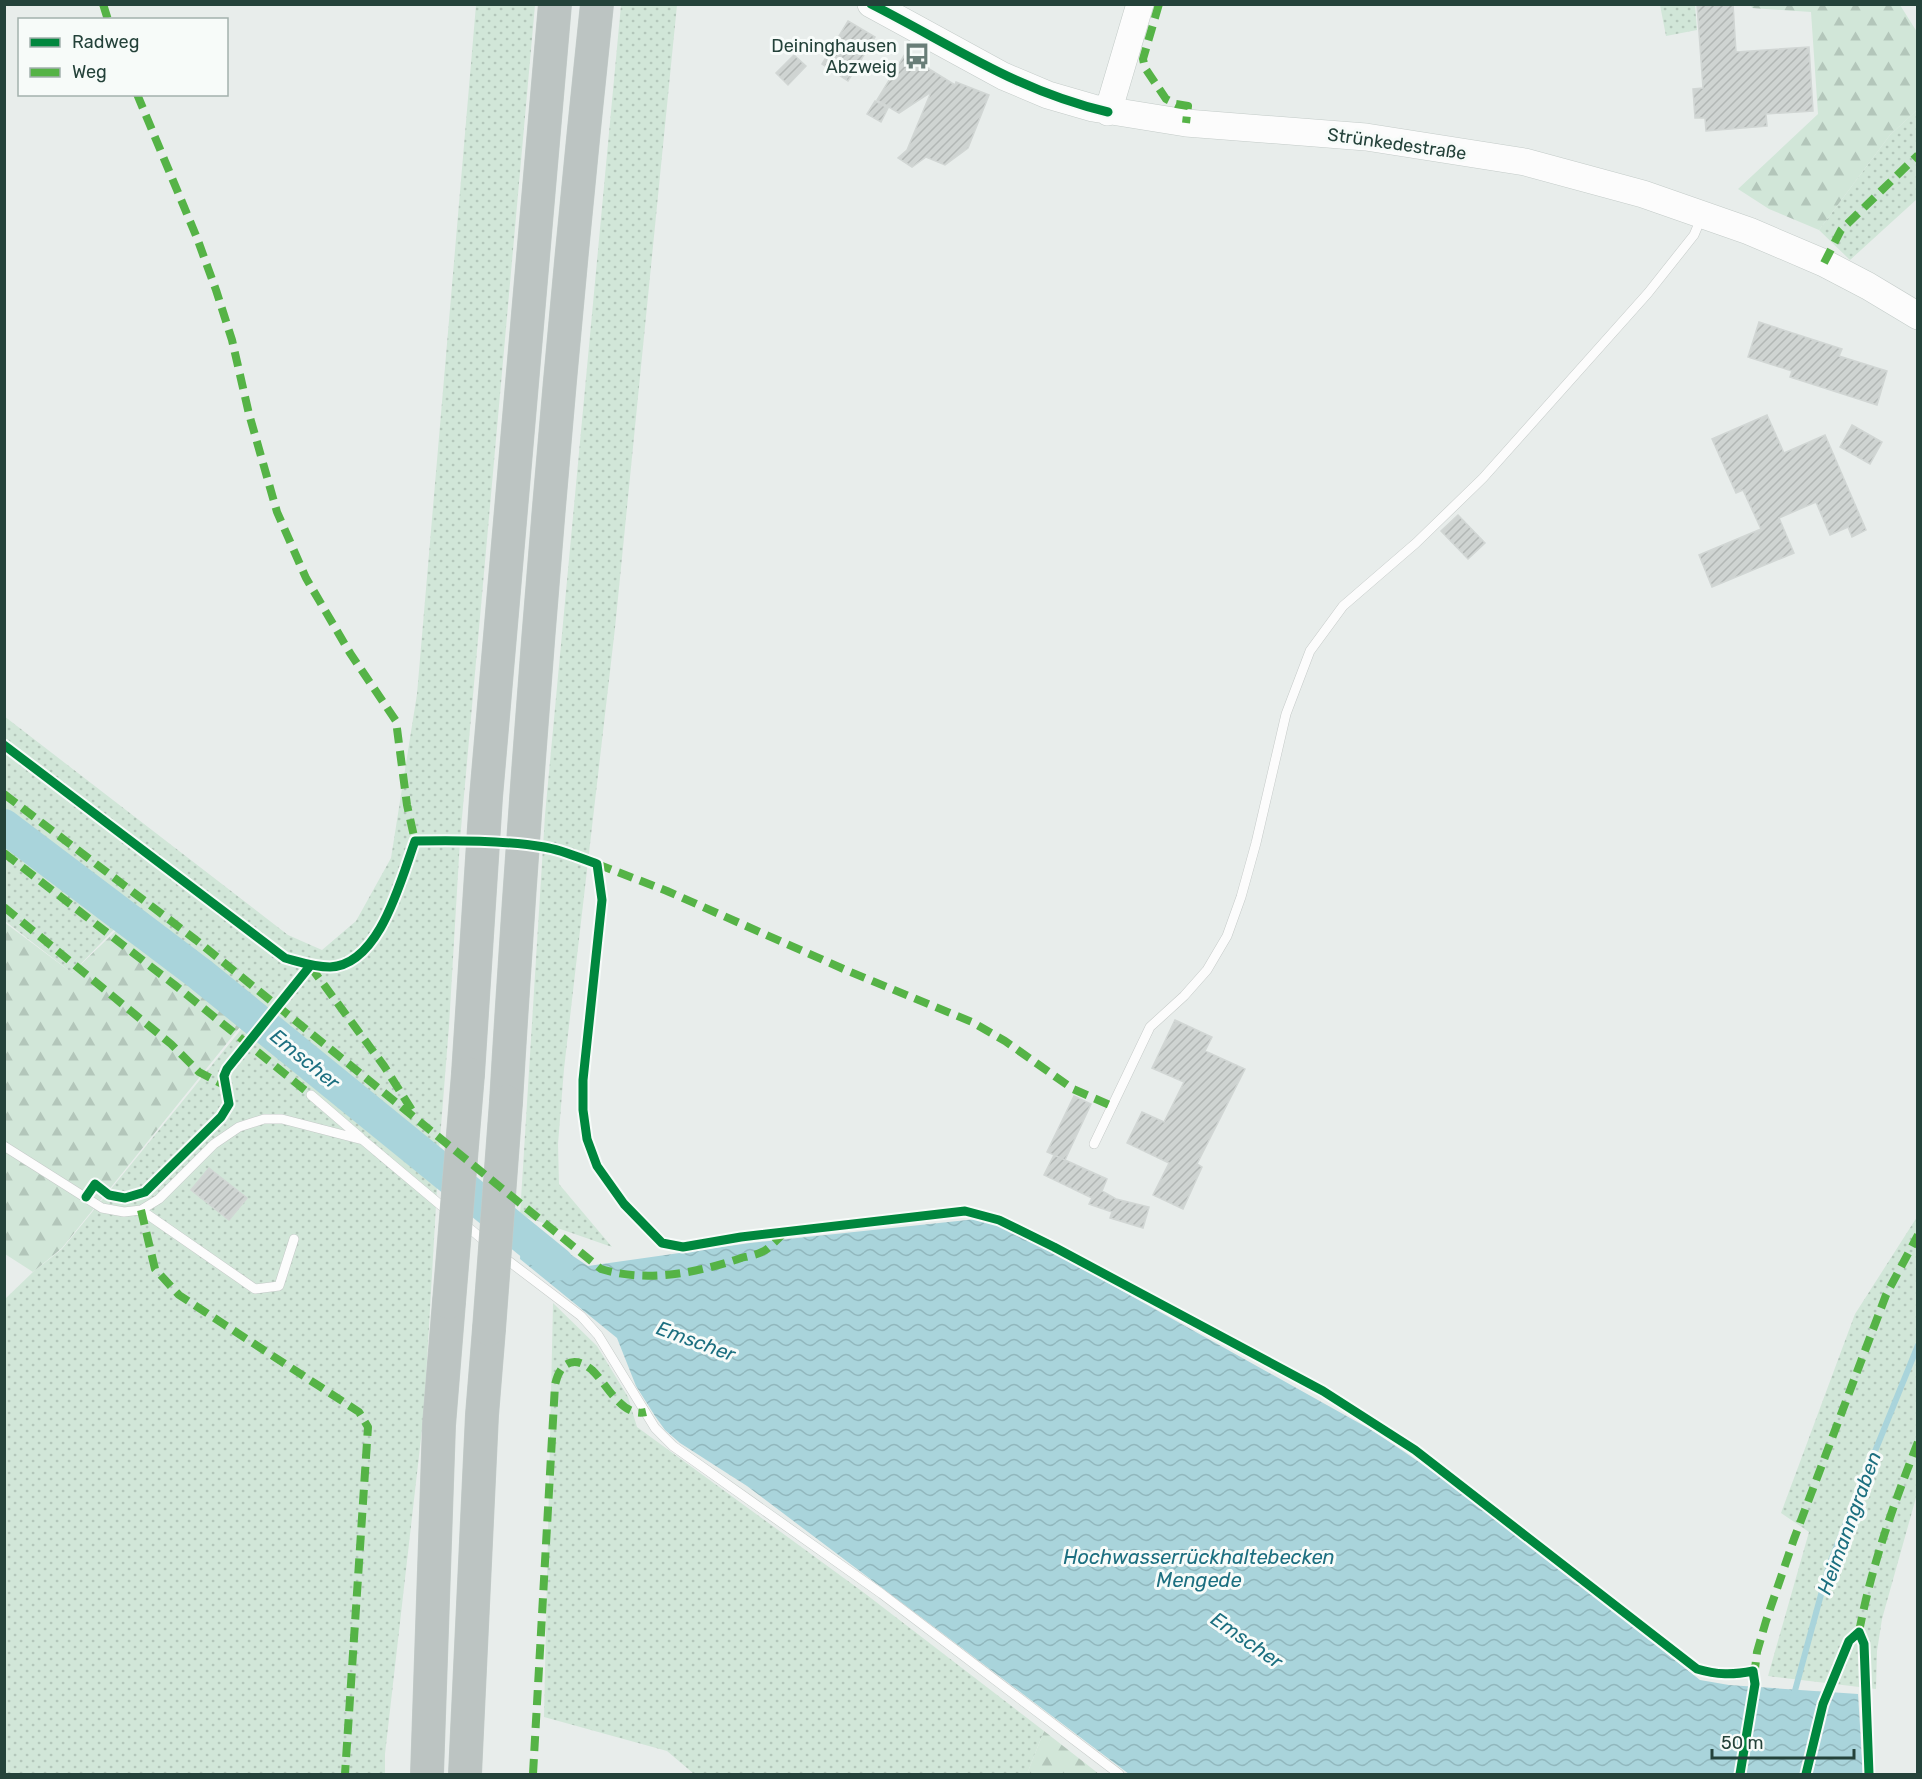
<svg xmlns="http://www.w3.org/2000/svg" width="1922" height="1779" viewBox="0 0 1922 1779" font-family="Rubik,sans-serif">
  <style>
    .grass { fill: url(#grass-dots) }
    .forest { fill: url(#forest-firs) }
    .water { fill: url(#water-waves) }
    .lines { fill: none; stroke-linecap: round; stroke-linejoin: round }
    .stream { stroke: #a9d4db; stroke-width: 6 }
    .river { stroke: #a9d4db; stroke-width: 34 }
    .building { fill: url(#building-hatch); stroke: #d1d6d4; stroke-width: 1.5 }
    .lane-casing { stroke: #c5cac8; stroke-width: 10 }
    .secondary-casing { stroke: #c3cbc8; stroke-width: 28 }
    .highway-casing { stroke: #c3ccc9; stroke-width: 34 }
    .lane { stroke: #fcfcfc; stroke-width: 9 }
    .secondary { stroke: #fcfcfc; stroke-width: 27 }
    .highway { stroke: #bcc4c2; stroke-width: 33 }
    .highway-bridge-casing { stroke: #c3ccc9; stroke-width: 34; stroke-linecap: butt }
    .highway-bridge { stroke: #bcc4c2; stroke-width: 33 }
    .quiet { stroke: #55b346; stroke-width: 8; stroke-dasharray: 15 8; stroke-linecap: butt }
    .cycleway-casing { stroke: #f7fbf9; stroke-width: 13 }
    .cycleway { stroke: #00873e; stroke-width: 9 }
    .labels { text-anchor: middle; stroke-width: 6; stroke-linejoin: round; paint-order: stroke }
    .poi-label { font-size: 18px; fill: #24423a; stroke: #f7fbf9; text-anchor: end }
    .street-label { font-size: 18px; fill: #24423a; stroke: #f7fbf9 }
    .water-label { font-size: 20px; font-style: italic; fill: #1c6f80; stroke: #f7fbf9 }
  </style>
  <defs>
    <pattern id="grass-dots" width="8" height="8" patternUnits="userSpaceOnUse" patternTransform="scale(1.5)"><rect width="8" height="8" fill="#d1e6d8"/><path d="M2 2h.1M6 6h.1" fill="none" stroke="#b3c6ba" stroke-width="1.8" stroke-linecap="round"/></pattern>
    <pattern id="forest-firs" width="22" height="20" patternUnits="userSpaceOnUse" patternTransform="scale(1.5)"><rect width="22" height="20" fill="#d1e6d8"/><path d="M5 1l3.5 6h-7zM16 11l3.5 6h-7z" fill="#b3c6ba"/></pattern>
    <pattern id="water-waves" width="16" height="10" patternUnits="userSpaceOnUse" patternTransform="scale(1.5)"><rect width="16" height="10" fill="#a9d4db"/><path d="M0 5q4-4 8 0t8 0" fill="none" stroke="#91b7bd"/></pattern>
    <pattern id="building-hatch" width="6" height="6" patternUnits="userSpaceOnUse" patternTransform="scale(1.5)"><rect width="6" height="6" fill="#cfd4d2"/><path d="M-1 1l2-2M0 6l6-6M5 7l2-2" fill="none" stroke="#b2b7b5"/></pattern>
  </defs>
  <rect width="100%" height="100%" fill="#e8edeb"/>
  <path class="grass" d="M476,5H535L460,840L449,1026L438,1164L272,1033L438,1171L424,1412L385,1754V1774H5V1299L33,1272L62,1249L252,1016L127,916L72,973L5,921L4,716L288,935L322,950L356,921L391,858L417,694Z
    M621,5H677L615,628L564,1069L558,1144L559,1184L612,1247L520,1215L545,815Z
    M1660,5H1695L1697,30L1666,36Z
    M1917,110V199L1850,260L1819,230L1890,135Z
    M1917,1217V1494L1882,1619L1877,1651L1876,1689L1768,1676L1809,1532L1781,1513L1855,1314Z
    M553,1303L597,1346L628,1397L637,1427L863,1592L1044,1731L1027,1774H694L667,1751L544,1717Z"/>
  <path class="forest" d="M1751,5H1900L1917,32V110L1890,135L1819,230L1769,209L1738,189L1818,114L1811,12L1752,8Z
    M4,922L72,973L125,922L248,1017L62,1248L33,1272L5,1254Z
    M1044,1731L1099,1774H1027Z"/>
  <path class="water" d="M986,1218L1013,1230L1368,1428C1485,1503 1591,1594 1700,1680L1729,1685L1858,1694L1863,1774H1129L747,1486L680,1443L665,1430L655,1416L636,1386L617,1338L520,1259L522,1222L588,1266L750,1243Z"/>
  <g class="lines">
    <path class="stream" d="M1793,1698L1829,1565L1918,1345"/>
    <path class="river" d="M4,826L200,974L557,1264"/>
  </g>
  <path class="building" d="M1697,4H1733L1736,52L1809,47L1813,111L1766,114L1767,126L1706,131L1705,118H1695L1693,89L1703,88Z
    M848,21L875,37L848,81L822,64Z
    M905,54L955,85L956,82L989,95L968,148L945,165L926,157L912,167L898,158L907,150L931,92L899,113L877,100Z
    M794,55L806,66L788,85L776,73Z
    M875,101L888,108L881,122L867,114Z
    M1759,322L1842,349L1839,356L1887,371L1877,405L1790,377L1792,371L1748,357Z
    M1767,415L1784,453L1825,435L1866,530L1852,537L1848,527L1830,535L1816,502L1779,518L1794,553L1712,587L1699,555L1761,529L1743,490L1736,493L1712,439Z
    M1852,425L1882,442L1870,464L1840,447Z
    M1458,515L1485,543L1468,559L1441,531Z
    M1175,1020L1212,1037L1205,1051L1245,1069L1197,1164L1202,1167L1183,1209L1153,1195L1169,1163L1127,1143L1142,1112L1164,1122L1184,1082L1152,1068Z
    M1074,1096L1091,1104L1065,1160L1047,1152Z
    M1054,1155L1107,1179L1102,1191L1116,1199L1149,1207L1143,1228L1110,1218L1112,1212L1089,1204L1092,1198L1044,1175Z
    M209,1168L247,1198L229,1220L191,1190Z"/>
  <g class="lines">
    <g class="lane-casing">
      <path id="lane" d="M311,1095L361,1138
        M1094,1144L1150,1027L1184,996L1207,970L1227,936L1241,897L1256,843L1286,714L1310,651L1343,606L1416,543L1483,478L1648,293L1694,235L1702,216
        M4,1146L102,1208L124,1212L141,1210L159,1199L214,1144L239,1127L264,1119H282L363,1140L450,1213
        M141,1210L255,1289L279,1286L294,1239
        M463,1223L487,1243
        M502,1256L581,1316L598,1335L655,1428L673,1446L882,1594L1119,1774"/>
    </g>
    <g class="secondary-casing">
      <path id="secondary" d="M871,4L1003,76L1048,95L1093,108L1186,123L1366,137L1525,162L1643,194L1749,231L1824,263L1868,286L1918,316
        M1108,112L1140,4"/>
    </g>
    <g class="highway-casing">
      <path id="highway" d="M468,1074L486,797L555,4
        M506,1102C528,736 558,370 597,4
        M427,1774L439,1425L449,1302
        M465,1774L482,1415L489,1329"/>
    </g>
    <use href="#lane" class="lane"/>
    <use href="#secondary" class="secondary"/>
    <use href="#highway" class="highway"/>
    <g class="highway-bridge-casing">
      <path id="highway-bridge" d="M449,1302L468,1074
        M489,1329L506,1102"/>
    </g>
    <use href="#highway-bridge" class="highway-bridge"/>
    <path class="quiet" d="M103,4L108,20
      M1159,4L1143,59L1145,68L1166,99L1176,104L1188,106L1186,123
      M137,94L197,238L216,290L232,340L249,414L277,512L306,578L350,653L396,721L407,805L415,841
      M1824,263L1841,230L1918,155
      M4,794L196,940L601,1269C646,1283 697,1273 741,1258C749,1256 761,1254 767,1249C773,1244 779,1238 784,1233
      M4,853L176,986L311,1095
      M597,864L667,891L848,971L972,1022L1005,1041L1073,1089L1112,1106
      M4,907L171,1044L199,1072L226,1086
      M310,966L384,1066L415,1115
      M141,1210L155,1269L179,1295L359,1412L368,1427L345,1774
      M1859,1632C1872,1564 1893,1506 1918,1442
      M1754,1677L1757,1652L1766,1621L1794,1539L1886,1295L1918,1235
      M533,1774L555,1385C559,1364 573,1354 592,1370C607,1384 622,1418 646,1412"/>
    <g class="cycleway-casing">
      <path id="cycleway" d="M871,4C952,45 1017,91 1108,112
        M4,745L285,958C300,962 314,967 330,967C380,965 401,879 415,841C458,840 502,840 544,847C562,850 580,858 597,864L602,900L583,1080V1110L587,1139L597,1166L624,1204L662,1243L683,1247L741,1237L965,1211L999,1220L1054,1247L1323,1391L1415,1450L1697,1669C1717,1675 1733,1675 1753,1671L1755,1684L1740,1774
        M86,1197L95,1184L109,1195L125,1198L145,1192L221,1117L229,1104L224,1076L227,1069L310,966
        M1806,1774L1823,1704L1849,1641L1859,1632L1864,1644L1869,1774"/>
    </g>
    <use href="#cycleway" class="cycleway"/>
  </g>
  <defs>
    <g id="bus-bare" transform="scale(2.07)"><path d="M-5-6H5V4H4V6H2V4H-2V6H-4V4H-5ZM-3.5-4V0h7V-4ZM-3.5 1.2v1.5H-2V1.2ZM2 1.2v1.5H3.5V1.2Z" fill="#697e78" stroke="#f7fbf9" stroke-width="2.5" paint-order="stroke"/></g>
  </defs>
  <g fill-rule="evenodd">
    <use href="#bus-bare" x="917" y="56"/>
  </g>
  <g class="labels">
    <g class="poi-label">
      <text x="897" y="52">Deininghausen<tspan x="897" dy="21">Abzweig</tspan></text>
    </g>
    <g class="street-label">
      <text transform="translate(1397 144) rotate(8)" y="6">Strünkedestraße</text>
    </g>
    <g class="water-label">
      <text transform="translate(305 1059) rotate(39)" y="7">Emscher</text>
      <text transform="translate(696 1341) rotate(20)" y="7">Emscher</text>
      <text transform="translate(1849 1523) rotate(-70)" y="7">Heimanngraben</text>
      <text x="1199" y="1564">Hochwasserrückhaltebecken<tspan x="1199" dy="23">Mengede</tspan></text>
      <text transform="translate(1247 1640) rotate(35)" y="7">Emscher</text>
    </g>
  </g>
  <rect width="1922" height="1779" fill="none" stroke="#24423a" stroke-width="12"/>
  <rect x="18" y="18" width="210" height="78" fill="#f7fbf9" stroke="#a3b1ad" stroke-width="1.5"/>
  <rect x="30" y="38" width="30" height="9" fill="#00873e" stroke="#a3b1ad" stroke-width="1.5"/>
  <text x="72" y="48" font-size="18" fill="#24423a">Radweg</text>
  <rect x="30" y="68" width="30" height="9" fill="#55b346" stroke="#a3b1ad" stroke-width="1.5"/>
  <text x="72" y="78" font-size="18" fill="#24423a">Weg</text>
  <path d="M1712 1749v9h142v-9" fill="none" stroke="#24423a" stroke-width="3"/>
  <text x="1721" y="1749" font-size="18" fill="#24423a" stroke="#f7fbf9" stroke-width="4.5" paint-order="stroke">50 m</text>
</svg>
